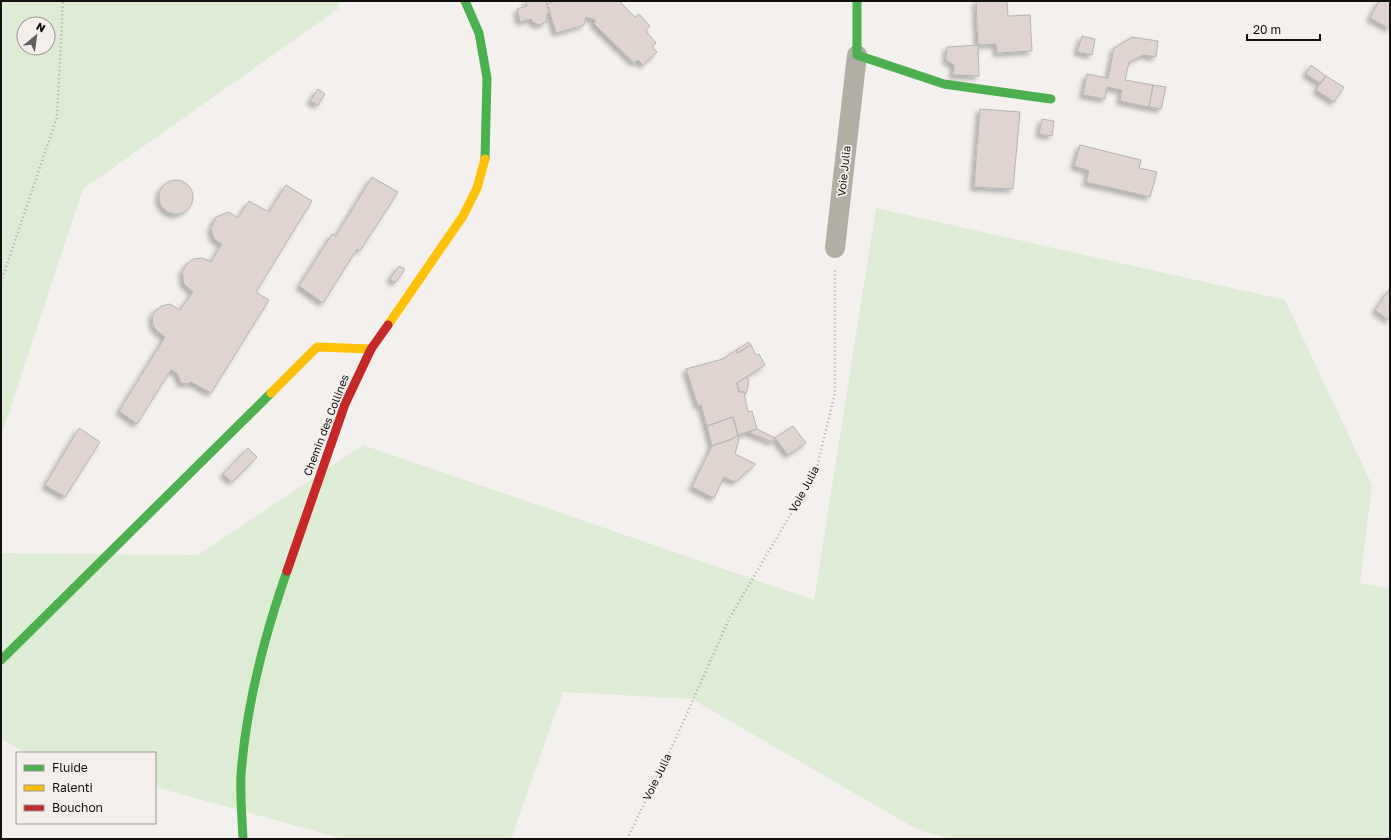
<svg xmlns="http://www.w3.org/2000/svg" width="1391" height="840" viewBox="0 0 1391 840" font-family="'Golos Text',sans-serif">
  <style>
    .green { fill: #deecd6; fill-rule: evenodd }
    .building { fill: #dfd4cf; stroke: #b6b5b3; filter: url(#shadow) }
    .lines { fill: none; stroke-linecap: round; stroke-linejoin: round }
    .path { stroke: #b0ada7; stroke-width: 2.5; stroke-dasharray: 1 3; stroke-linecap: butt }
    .street { stroke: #b2aea3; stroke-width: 20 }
    .fast { stroke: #4caf50; stroke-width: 9 }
    .slow { stroke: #ffc107; stroke-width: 9 }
    .jam { stroke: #c62828; stroke-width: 9 }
    .labels { text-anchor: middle; stroke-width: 3.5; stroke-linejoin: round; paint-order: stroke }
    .street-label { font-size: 11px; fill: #131110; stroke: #f5efec }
  </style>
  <defs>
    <filter id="shadow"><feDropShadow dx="-3.5" dy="3.5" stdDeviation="2" flood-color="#0004"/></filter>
  </defs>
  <rect width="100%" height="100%" fill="#f3f0ee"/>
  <path class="green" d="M1,1H340L338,9L83,189L1,437ZM24,24H48V48H24Z
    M876,208L1285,300L1372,485L1360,583L1390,588V839H952L918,830L692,699L563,692L511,839H344L155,787V753H30L20,750L1,739V553L198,555L363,445L814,600Z"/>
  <path class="building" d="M525,1H546L550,13L547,14L546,22L539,25L534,23L531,19L520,22L517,9L527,6Z
    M556,1H623L621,3L635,17L639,14L650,26L646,31L656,43L652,46L657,52L643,65L638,60L634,63L594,24L595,20L586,17L584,25L556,33L547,4Z
    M976,1H1007L1008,16L1030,15L1032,51L997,53L996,44L978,45Z
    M1379,1H1390V29L1370,18Z
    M1082,36L1095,39L1092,55L1077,52Z
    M1132,37L1158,41L1156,57L1143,55L1129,62L1125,80L1153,85L1149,107L1120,101L1122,90L1107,87L1105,99L1083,95L1087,74L1108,78L1114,48Z
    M978,45L979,76L953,75L954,65L946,60L947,47Z
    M1311,65L1326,76L1320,83L1306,74Z
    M1326,76L1344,87L1334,102L1316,90Z
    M1153,85L1166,87L1161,109L1149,107Z
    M318,89L325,94L318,105L310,101Z
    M980,109L1020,112L1013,189L974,187Z
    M1042,119L1054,121L1052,136L1039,134Z
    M1080,145L1141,160L1139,168L1157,172L1150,197L1086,182L1089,171L1074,166Z
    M372,177L398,192L360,251L357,249L323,303L299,286L332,234L336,236Z
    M159 197a17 17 0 1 1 34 0a17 17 0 1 1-34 0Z
    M286,185L312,201L256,292L269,300L211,393L191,382L187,384L181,383L177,373L171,370L137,424L119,411L165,337L155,329L153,325L152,316L156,310L162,306L170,304L180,310L193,292L184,284L182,272L187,264L193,259L203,258L211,262L222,244L215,240L212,233L211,228L216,217L229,212L238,218L249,201L269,212Z
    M399,266L405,269L395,283L390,279Z
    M1390,288V321L1375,310Z
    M749,342L751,345L737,353L736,350Z
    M751,345L756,355L759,354L765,365L737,383L739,392H744L748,412L752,411L757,429L738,435L733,417L707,426L701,405L698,406L686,369L723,359L736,350L737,353Z
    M746,377L749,381L746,394L744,392H739L737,383Z
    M733,417L738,435L732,439L712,446L707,426Z
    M793,426L806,443L788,455L775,438Z
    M79,428L100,442L65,497L45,485Z
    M757,429L775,438L772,442L748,432Z
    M738,435L739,439L735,454L756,464L735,482L724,477L714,498L692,487L712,446L732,439Z
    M248,448L257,457L232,482L223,474Z"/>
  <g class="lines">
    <path class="path" d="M1,282L57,117L63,1
      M627,839L676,738L729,619L816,471L835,393V270"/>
    <path class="street" d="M835,248L857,55"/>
    <path class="fast" d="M465,1L479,33L487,78L485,159
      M857,1V55L944,84L1051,99
      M1,660L271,393
      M243,839C242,818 240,796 241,775C246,705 264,637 287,571"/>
    <path class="slow" d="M388,325L463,216L477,188L485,159
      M271,393L317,347L371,349"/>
    <path class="jam" d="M287,571L345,404L371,349L388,325"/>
  </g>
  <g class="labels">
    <g class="street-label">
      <text transform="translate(844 171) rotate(-84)" y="4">Voie Julia</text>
      <text transform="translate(326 425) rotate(-69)" y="4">Chemin des Collines</text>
      <text transform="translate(804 489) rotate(-62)" y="4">Voie Julia</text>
      <text transform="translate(657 777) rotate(-64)" y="4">Voie Julia</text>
    </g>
  </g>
  <rect width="1391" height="840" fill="none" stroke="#131110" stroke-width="4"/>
  <rect x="16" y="752" width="140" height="72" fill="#f5efec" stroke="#9b9694"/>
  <rect x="24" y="765" width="20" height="6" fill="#4caf50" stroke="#9b9694"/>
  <text x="52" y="772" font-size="12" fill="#131110">Fluide</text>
  <rect x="24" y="785" width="20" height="6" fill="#ffc107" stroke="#9b9694"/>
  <text x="52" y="792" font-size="12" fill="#131110">Ralenti</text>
  <rect x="24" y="805" width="20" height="6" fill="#c62828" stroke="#9b9694"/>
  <text x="52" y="812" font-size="12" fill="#131110">Bouchon</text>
  <g transform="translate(36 36) rotate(29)"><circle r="19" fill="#f5efec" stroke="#9b9694"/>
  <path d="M0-3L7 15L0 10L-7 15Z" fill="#615f5e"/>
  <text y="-6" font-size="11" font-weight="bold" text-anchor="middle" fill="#131110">N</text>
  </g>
  <path d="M1247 34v6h73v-6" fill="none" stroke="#131110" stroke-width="2"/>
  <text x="1253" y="34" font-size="12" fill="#131110" stroke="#f5efec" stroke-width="3" paint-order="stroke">20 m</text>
</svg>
